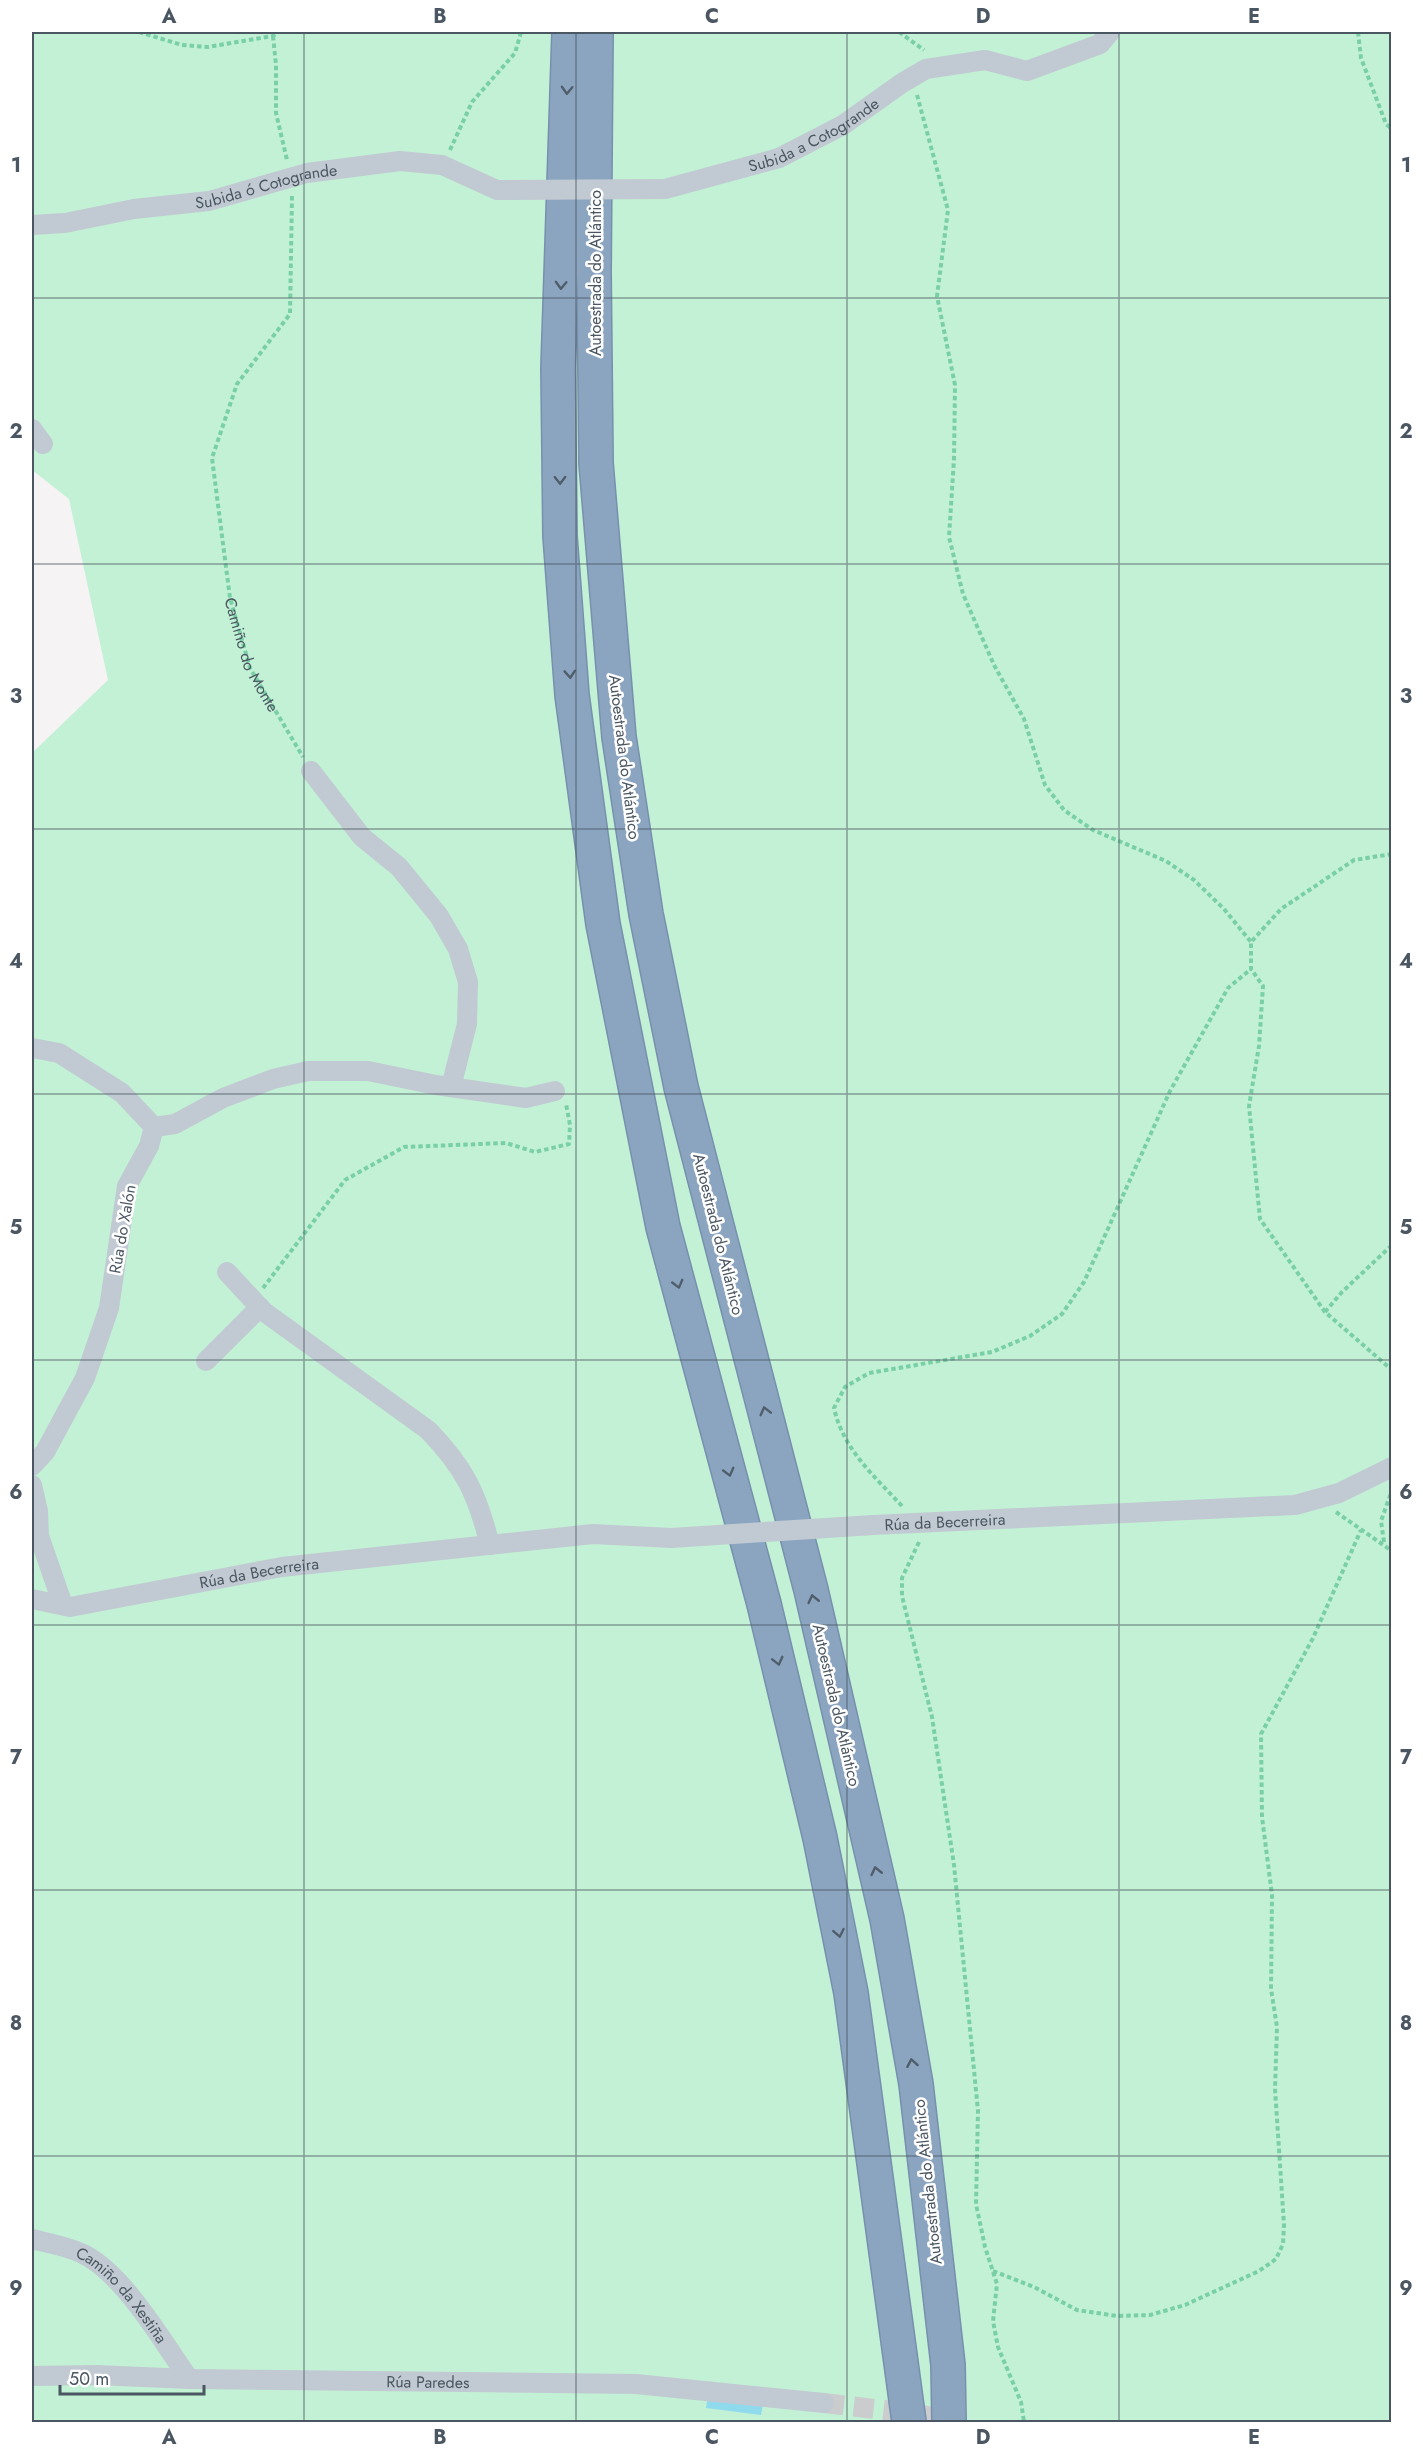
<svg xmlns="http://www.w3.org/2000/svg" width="1423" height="2454" viewBox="0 0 1423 2454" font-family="Jost,sans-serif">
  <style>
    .green { fill: #c3f1d5 }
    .water { fill: #90daee }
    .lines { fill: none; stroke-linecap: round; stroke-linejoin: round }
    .street-tunnel { stroke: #caccce; stroke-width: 20; stroke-dasharray: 20 10; stroke-linecap: butt }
    .highway-casing { stroke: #7690ad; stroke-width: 36 }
    .path { stroke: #7ad0a6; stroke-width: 4; stroke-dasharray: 4.5 3; stroke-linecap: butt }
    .street { stroke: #c1cad2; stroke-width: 20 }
    .highway { stroke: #8ba5c1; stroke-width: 33 }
    .street-bridge { stroke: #c1cad2; stroke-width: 20 }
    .oneway { stroke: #505e6b }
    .grid { fill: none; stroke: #4a5661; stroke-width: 1.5; stroke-opacity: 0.55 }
    .labels { text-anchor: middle; stroke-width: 5; stroke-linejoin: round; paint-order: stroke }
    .street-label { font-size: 16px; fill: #4a5661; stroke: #fff }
    .neatline { fill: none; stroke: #4a5661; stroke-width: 2 }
    .grid-label { font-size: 20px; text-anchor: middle; font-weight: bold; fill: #4a5661 }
  </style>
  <rect width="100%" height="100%" fill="#f5f3f3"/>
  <path class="green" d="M32,32H1391V2422H32V753L108,680L69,499L32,470Z"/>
  <path class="water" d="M708,2396L763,2403L761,2415L706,2408Z"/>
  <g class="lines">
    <path class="street-tunnel" d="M824,2403L917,2414L958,2422"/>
    <g class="highway-casing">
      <path id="highway" d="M569,32L558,368L560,536L572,695L603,924L663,1227L764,1604L820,1838L851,1993L909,2422
        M596,32L594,272L596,463L619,737L646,914L681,1087L811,1590L887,1919L916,2084L948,2365L949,2422"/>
    </g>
    <g class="path">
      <path d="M139,32L182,45L208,47L273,36L278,32"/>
      <path d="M899,32L924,50"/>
      <path d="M1358,32L1361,58L1386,124L1392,129"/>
      <path d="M273,36L276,65V113L287,160"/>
      <path d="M917,95L948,210L937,296L955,385L954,459L949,537L963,594L994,665L1024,719L1045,785L1064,810L1093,830L1166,861L1194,880L1224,909L1251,942"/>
      <path d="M450,150L472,102L515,53L521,32"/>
      <path id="s1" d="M292,196L290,314L237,384L212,458L230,598L250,668L303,757"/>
      <path d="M1392,854L1354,860L1281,909L1251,942V969L1263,986L1259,1046L1249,1106L1260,1219L1325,1312L1392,1370"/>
      <path d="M263,1288L345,1180L404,1147L506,1143L535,1152L569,1144L570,1125L566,1104"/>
      <path d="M1325,1312L1342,1292L1392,1245"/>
      <path d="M902,1506C874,1476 843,1449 834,1408L845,1387L869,1373L992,1352L1030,1336L1062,1314L1084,1282L1170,1091L1228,988L1251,969"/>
      <path d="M1336,1512L1392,1551"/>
      <path d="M919,1542L902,1578V1596L932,1717L954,1865L978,2111L976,2204L985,2247L997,2284L993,2321L998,2347L1021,2402L1024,2422"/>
      <path d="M1384,1542L1381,1521L1392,1490"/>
      <path d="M993,2271L1034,2287L1077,2310L1117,2316L1150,2315L1185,2305L1259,2271L1276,2259L1283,2244L1284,2225L1275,2089L1277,2027L1271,1989L1272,1895L1262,1817L1261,1734L1313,1638L1361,1530"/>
    </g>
    <g class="street">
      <path id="s2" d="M665,189L779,158L843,125L902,83L926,69L985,60L1027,71L1100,44L1110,32"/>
      <path id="s3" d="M32,225L65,223L134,209L209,201L307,173L400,161L442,165L497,190"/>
      <path d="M32,429L43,444"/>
      <path d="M311,771L362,837L399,867L439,916L458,949L468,982L467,1024L451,1087"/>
      <path d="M32,1048L59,1053L122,1093L154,1127L149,1146L127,1186L109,1308L85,1378L45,1452L32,1466"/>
      <path d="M154,1127L175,1124L223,1098L273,1079L308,1071H368L436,1085L526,1098L555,1091"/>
      <path d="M227,1272L263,1311L428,1430C465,1468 477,1494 490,1545"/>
      <path d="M206,1361L260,1307"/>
      <path d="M32,1485L38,1511L39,1536L63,1605"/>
      <path id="s4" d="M873,1525L1295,1505L1339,1493L1392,1467"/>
      <path id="s5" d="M32,1599L70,1607L282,1567L593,1534L671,1538"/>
      <path id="s6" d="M32,2239C47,2243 66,2246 81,2253C122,2271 163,2342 189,2379"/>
      <path id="s7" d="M32,2376L96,2375L189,2379L636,2384L824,2403"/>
    </g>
    <use href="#highway" class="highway"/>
    <path class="street-bridge" d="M497,190L665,189
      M671,1538L873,1525"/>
  </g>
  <defs><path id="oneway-chevron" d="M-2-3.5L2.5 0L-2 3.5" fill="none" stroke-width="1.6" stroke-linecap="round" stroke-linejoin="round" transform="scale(1.5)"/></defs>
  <g class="oneway">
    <use href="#oneway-chevron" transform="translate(567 90) rotate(92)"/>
    <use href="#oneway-chevron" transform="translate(561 285) rotate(92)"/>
    <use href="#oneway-chevron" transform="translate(560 480) rotate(89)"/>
    <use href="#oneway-chevron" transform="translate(570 674) rotate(86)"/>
    <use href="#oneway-chevron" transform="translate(678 1284) rotate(75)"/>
    <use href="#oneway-chevron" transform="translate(765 1411) rotate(-104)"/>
    <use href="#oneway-chevron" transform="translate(729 1472) rotate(75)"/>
    <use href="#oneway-chevron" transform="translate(813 1599) rotate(-103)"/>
    <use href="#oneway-chevron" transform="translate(778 1661) rotate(76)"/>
    <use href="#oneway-chevron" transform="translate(876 1871) rotate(-103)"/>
    <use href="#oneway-chevron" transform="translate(839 1933) rotate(79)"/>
    <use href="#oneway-chevron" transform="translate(912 2063) rotate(-100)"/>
  </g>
  <path class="grid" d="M304,32V2422M576,32V2422M847,32V2422M1119,32V2422M32,298H1392M32,564H1392M32,829H1392M32,1094H1392M32,1360H1392M32,1625H1392M32,1890H1392M32,2156H1392"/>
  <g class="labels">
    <g class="street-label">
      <text dy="6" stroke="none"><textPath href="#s2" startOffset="159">Subida a Cotogrande</textPath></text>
      <text dy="6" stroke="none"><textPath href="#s3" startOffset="238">Subida ó Cotogrande</textPath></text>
      <text transform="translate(595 273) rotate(-90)" y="6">Autoestrada do Atlántico</text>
      <text dy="6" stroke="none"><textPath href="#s1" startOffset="486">Camiño do Monte</textPath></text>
      <text transform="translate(625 757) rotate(83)" y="6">Autoestrada do Atlántico</text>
      <text transform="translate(122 1229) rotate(-80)" y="6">Rúa do Xalón</text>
      <text transform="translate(719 1234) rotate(76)" y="6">Autoestrada do Atlántico</text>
      <text dy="6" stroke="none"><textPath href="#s4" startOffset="72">Rúa da Becerreira</textPath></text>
      <text dy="6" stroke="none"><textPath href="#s5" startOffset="231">Rúa da Becerreira</textPath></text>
      <text transform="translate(837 1705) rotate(77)" y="6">Autoestrada do Atlántico</text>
      <text transform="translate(927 2182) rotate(-96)" y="6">Autoestrada do Atlántico</text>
      <text dy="6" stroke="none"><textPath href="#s6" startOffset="110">Camiño da Xestiña</textPath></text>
      <text dy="6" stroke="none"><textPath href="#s7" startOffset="396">Rúa Paredes</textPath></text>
    </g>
  </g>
  <rect width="1423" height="2454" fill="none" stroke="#ffffff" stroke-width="66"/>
  <path d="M60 2385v9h144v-9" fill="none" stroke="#4a5661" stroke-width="3"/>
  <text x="69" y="2385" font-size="18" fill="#4a5661" stroke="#ffffff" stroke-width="4.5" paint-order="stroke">50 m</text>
  <rect x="33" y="33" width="1357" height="2388" class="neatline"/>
  <g class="grid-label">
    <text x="169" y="23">A</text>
    <text x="440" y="23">B</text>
    <text x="712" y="23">C</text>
    <text x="983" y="23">D</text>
    <text x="1254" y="23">E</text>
    <text x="16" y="172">1</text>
    <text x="1406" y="172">1</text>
    <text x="16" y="438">2</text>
    <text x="1406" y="438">2</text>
    <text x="16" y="703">3</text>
    <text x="1406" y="703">3</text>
    <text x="16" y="968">4</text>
    <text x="1406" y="968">4</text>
    <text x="16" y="1234">5</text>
    <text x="1406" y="1234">5</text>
    <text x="16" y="1499">6</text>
    <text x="1406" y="1499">6</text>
    <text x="16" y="1764">7</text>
    <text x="1406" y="1764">7</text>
    <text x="16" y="2030">8</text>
    <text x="1406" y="2030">8</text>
    <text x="16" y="2295">9</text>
    <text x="1406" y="2295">9</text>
    <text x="169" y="2444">A</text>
    <text x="440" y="2444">B</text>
    <text x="712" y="2444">C</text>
    <text x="983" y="2444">D</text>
    <text x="1254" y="2444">E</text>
  </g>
</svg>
